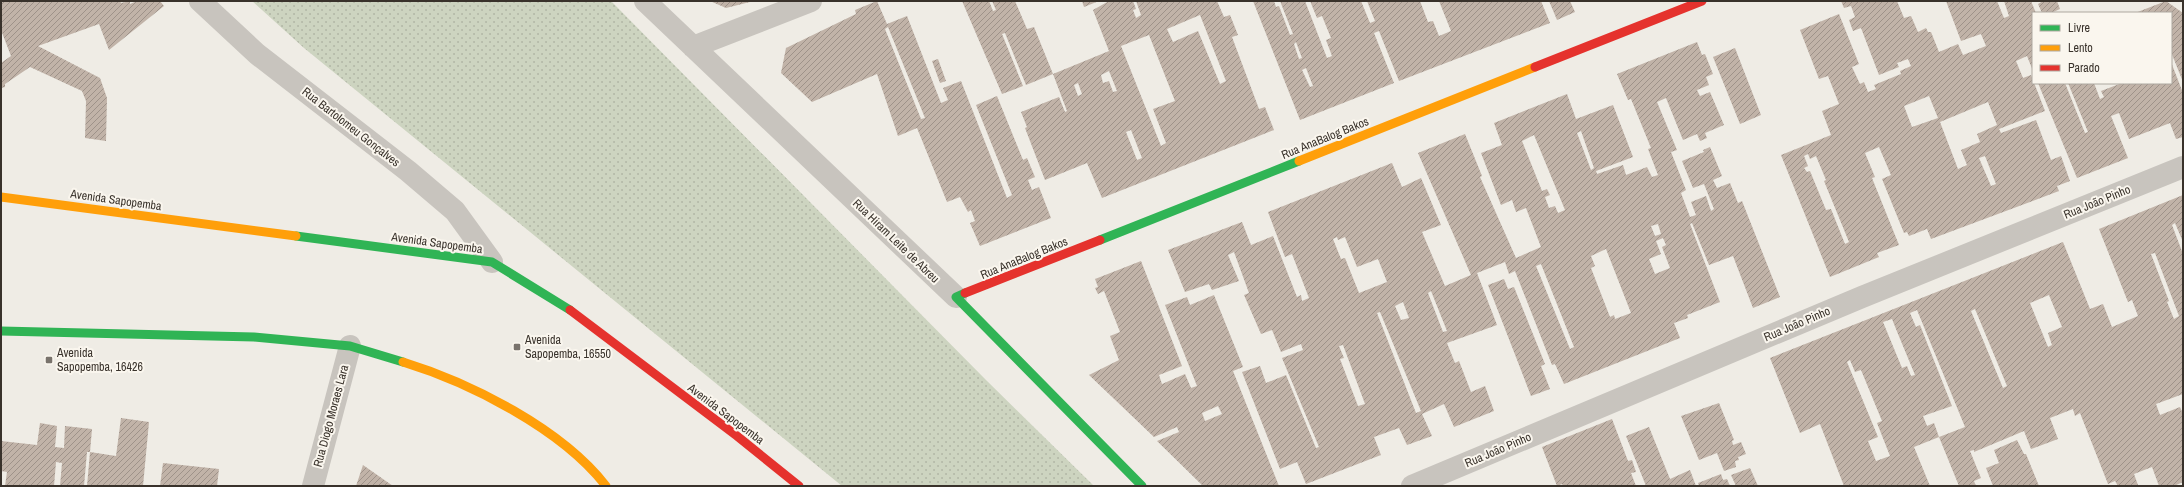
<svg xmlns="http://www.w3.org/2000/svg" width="2184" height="487" viewBox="0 0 2184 487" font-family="'Archivo Narrow',sans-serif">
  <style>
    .green { fill: url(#green-dots) }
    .building { fill: url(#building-hatch); fill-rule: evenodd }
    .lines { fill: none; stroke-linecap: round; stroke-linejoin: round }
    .street { stroke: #c8c4be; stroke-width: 22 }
    .fast { stroke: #30b455; stroke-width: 9 }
    .slow { stroke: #ff9f0a; stroke-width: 9 }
    .jam { stroke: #e5322d; stroke-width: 9 }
    .poi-dot { fill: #79736c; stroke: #faf6ee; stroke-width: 1.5 }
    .labels { text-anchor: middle; stroke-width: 4; stroke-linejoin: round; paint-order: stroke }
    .street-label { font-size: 12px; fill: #39322b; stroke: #faf6ee }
    .poi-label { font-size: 12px; fill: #39322b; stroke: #faf6ee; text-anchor: start }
  </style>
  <defs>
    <pattern id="green-dots" width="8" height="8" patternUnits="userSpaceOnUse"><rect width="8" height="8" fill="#cdd4c0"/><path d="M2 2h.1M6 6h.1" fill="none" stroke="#b1b6a5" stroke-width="1.8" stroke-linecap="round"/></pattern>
    <pattern id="building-hatch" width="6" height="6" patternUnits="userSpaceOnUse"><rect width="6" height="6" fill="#c1b3a8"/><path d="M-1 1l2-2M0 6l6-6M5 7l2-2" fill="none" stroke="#9e9289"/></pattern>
  </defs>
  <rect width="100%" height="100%" fill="#efece5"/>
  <path class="green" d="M252,1H611L986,380L1094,486H842L304,48Z"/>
  <path class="building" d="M1,1H120L121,3L130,1V4L137,1H160L164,6L109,50L99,24L38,46L100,78L107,98L106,141L85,138L86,101L82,91L30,67L5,84V87L1,88V63L11,56L1,30Z
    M710,1H754L726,8Z
    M877,1L887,24L907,16L941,103L948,100L943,88L961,81L1007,198L1012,195L976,105L997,96L1023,160L1027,158L1035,177L1028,180L1032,190L1039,187L1051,218L980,246L970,223L975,221L971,210L968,212L960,197L947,202L917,128L898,136L877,74L812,102L781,73L786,48L856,14L855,10ZM888,27L925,118L921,119L885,29Z
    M962,1H989L993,11L996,10L992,1H1015L1027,29L1034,27L1053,74L1026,85L1005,33L1002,34L1023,86L1002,94Z
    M1082,1H1099L1084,7Z
    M1109,1H1133L1136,9L1133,10L1136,18L1141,15L1136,1H1217L1224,17L1230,15L1238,35L1232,37L1259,109L1265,107L1274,130L1102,198L1087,163L1045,180L1025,128L1027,127L1021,112L1059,97L1065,112L1067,111L1053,74L1109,51L1093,10ZM1200,15L1226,81L1220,84L1198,31L1173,42L1167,29ZM1149,35L1175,101L1153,109L1166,143L1161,146L1121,46ZM1109,71L1117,91L1113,92L1109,81L1103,83L1101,75ZM1078,83L1082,94L1078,96L1074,85ZM1131,130L1142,158L1137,160L1126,132Z
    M1253,1H1274L1276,7L1279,6L1290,35L1293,34L1280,1H1305L1327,58L1332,56L1326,40L1331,38L1322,16L1317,18L1310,1H1361L1370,23L1375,21L1367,1H1420L1428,22L1433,21L1439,36L1451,31L1439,1H1541L1550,23L1399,81L1379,31L1374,33L1394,83L1300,120ZM1296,42L1302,58L1299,59L1294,44ZM1306,68L1313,86L1310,87L1302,70Z
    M1549,1H1570L1575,12L1557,20Z
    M1841,1H1897L1904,18L1911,16L1918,32L1926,28L1928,32H1931L1939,52L1958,44L1963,55L1986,46L1981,34L1961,41L1946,1H1997L2004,18L2009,16L2004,1H2031L2036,13H2033V71L2027,56L2016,61L2023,78L2031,75L2045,111L1999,129L2001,133L2036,120L2051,160L2061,156L2070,181L2057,186L2059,191L1931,239L1927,229L1909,236L1907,232L1904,233L1882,179L1891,175L1879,147L1865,153L1875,177L1872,178L1899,245L1877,253L1879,257L1830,277L1781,155L1831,135L1822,111L1839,104L1828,76L1819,79L1800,30L1839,14L1859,64L1852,67L1860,84L1864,82L1868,92L1876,89L1874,85L1901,74L1900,71L1911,66L1908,59L1897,63L1899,67L1879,75L1861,28L1853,31L1849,20L1855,17L1851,6L1844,8ZM1929,96L1938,118L1912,127L1904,106ZM1988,102L1997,125L1977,134L1980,142L1961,150L1967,165L1958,169L1940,122ZM1808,154L1810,159L1816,156L1826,180L1824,181L1849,242L1845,244L1831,209L1826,210L1810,171L1807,172L1804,168L1808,166L1804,156ZM1985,156L1996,184L1991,186L1979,158Z
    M2043,1H2057L2060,9L2051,13H2042L2038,4Z
    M2166,1L2183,13V82L2171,52V13H2135Z
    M1697,42L1702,55L1705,54L1713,74L1706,77L1709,85L1697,90L1700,96L1710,92L1724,125L1705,133L1707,138L1700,141L1697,134L1683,140L1666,98L1657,102L1677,150L1671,152L1686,190L1681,193L1690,217L1696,215L1691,202L1706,196L1711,211L1714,209L1704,184L1693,188L1682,161L1704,152L1703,150L1710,147L1722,176L1713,180L1717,188L1730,183L1738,203L1742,201L1780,297L1753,308L1733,256L1709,265L1692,223L1690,224L1720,302L1687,315L1688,318L1674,323L1680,338L1564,384L1555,364L1552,365L1515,271L1509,274L1505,262L1477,273L1497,325L1447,343L1455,363L1459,361L1471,392L1485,386L1494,411L1454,427L1444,404L1422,414L1432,436L1407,445L1399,428L1374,437L1381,455L1306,484L1297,462L1280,469L1242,372L1260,366L1266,383L1286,375L1316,448L1319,447L1282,358L1303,350L1301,344L1281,352L1272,330L1261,334L1244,295L1249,293L1234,252L1228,255L1239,281L1212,290L1209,284L1185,292L1168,250L1242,222L1251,245L1273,236L1297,297L1301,295L1302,301L1309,298L1292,254L1285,257L1268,212L1392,163L1402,187L1421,178L1441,225L1422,232L1445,286L1471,275L1418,153L1465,134L1482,176L1480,177L1516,258L1541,247L1526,208L1516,212L1512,200L1501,205L1481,153L1502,145L1494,123L1567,94L1576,119L1613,105L1633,157L1596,171L1597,174L1623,165L1626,175L1647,167L1652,177L1658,175L1648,149L1651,148L1631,99L1628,100L1617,74ZM1581,131L1594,168L1591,170L1577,133ZM1534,135L1565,210L1558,213L1555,206L1549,208L1545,197L1550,195L1547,189L1542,191L1522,141ZM1658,224L1661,234L1655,236L1651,226ZM1337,237L1338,240L1345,237L1357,267L1378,259L1387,282L1359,293L1345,258L1341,259L1333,239ZM1663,238L1666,245L1662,247L1670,268L1655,274L1649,259L1661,254L1656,241ZM1606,249L1631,313L1615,319L1614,315L1610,317L1591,268L1595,266L1591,256ZM1541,264L1574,347L1570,349L1536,266ZM1431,291L1447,331L1443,332L1428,293ZM1403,302L1409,318L1401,320L1395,306ZM1380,312L1421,411L1416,413L1377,313ZM1343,345L1365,404L1358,406L1340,359L1344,358L1339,346Z
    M1735,48L1761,115L1740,124L1713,57Z
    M938,59L946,81L940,83L932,61Z
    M2171,62L2183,93V137L2176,139L2170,123L2129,139L2119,113L2111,116L2128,158L2077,178L2038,83H2065L2085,133L2088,132L2068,83H2094L2100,99L2104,97L2101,91L2122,83H2171Z
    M2183,195V242L2175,223L2172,225L2183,254V394L2156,404L2160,415L2180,407L2183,414V482L2174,486H2159L2152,467L2134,474L2138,485L2135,486H2118L2115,481L2108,484L2080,413L2075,416L2073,409L2050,418L2058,439L2031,449L2024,431L1974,452V450L1970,451L1981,478L1974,481L1976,486H1959L1939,437L1965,427L1917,310L1910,313L1916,327L1920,325L1952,406L1923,416L1927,426L1934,423L1939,437L1914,447L1930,486H1844L1820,424L1800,433L1770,358L2063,242L2090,309L2103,304L2112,327L2138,316L2132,300L2128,302L2099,229ZM2155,253L2179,316L2174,319L2167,302L2169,301L2151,254ZM2049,295L2062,327L2048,333L2052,345L2048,347L2030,303ZM1975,309L2007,386L2003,388L1971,311ZM1892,319L1898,334L1915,375L1911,376L1907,366L1902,368L1883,322ZM1850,360L1855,372L1861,370L1882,421L1877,423L1890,456L1876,461L1868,441L1878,437L1847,362Z
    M1141,261L1182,366L1159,375L1162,384L1185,374L1191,388L1197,386L1165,305L1187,297L1190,305L1214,295L1243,367L1233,371L1279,486H1203L1157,441L1179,432L1177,427L1154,437L1089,375L1119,360L1110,336L1120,332L1104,291L1098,294L1095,288L1098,287L1095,279ZM1218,406L1222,414L1205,421L1202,413Z
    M1504,279L1508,289L1514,287L1545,364L1541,366L1550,389L1531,396L1488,285Z
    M1719,403L1734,440L1732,441L1733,445L1741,442L1746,454L1738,457L1739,460L1735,461L1736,467L1724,471L1717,453L1699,460L1681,416Z
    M121,418L149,422L143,486H87L90,452H87L84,486H60L62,463L56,462L54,486H5L7,472L1,471V441L37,445L40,423L57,426L55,447L64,448L65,426L92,429L90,452L116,456Z
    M1612,419L1628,461L1632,460L1636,472L1631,473L1636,486H1563L1562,484L1557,486L1542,447Z
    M1649,427L1670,479L1690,470L1696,486H1646L1626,436Z
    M2017,440L2024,454H2026L2039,486H1993L1986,468L1999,463L1994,450Z
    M163,463L219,469L217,486H160Z
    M363,465L393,486H356Z
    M1750,468L1758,486H1736L1731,475Z
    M1721,474L1723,480L1727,479L1730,486H1699L1698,483Z"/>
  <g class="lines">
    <path class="street" d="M200,1L257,54L408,171L455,211L492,262
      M645,1L956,297
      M693,47L811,1
      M313,486L350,346
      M1412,486L1862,297L2183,167"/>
    <path class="fast" d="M296,236L492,262L570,310
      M1100,240L1299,161
      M965,293L956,297L1142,486
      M1,331L254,337L350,346L403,362"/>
    <path class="slow" d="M1299,161L1535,67
      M1,197L296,236
      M403,362C471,383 562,429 606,486"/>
    <path class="jam" d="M1535,67L1702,1
      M965,293L1100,240
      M570,310L737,436L799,486"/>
  </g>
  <g class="poi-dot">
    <rect x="513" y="343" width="8" height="8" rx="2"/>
    <rect x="45" y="356" width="8" height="8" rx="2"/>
  </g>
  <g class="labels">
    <g class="street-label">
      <text transform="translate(351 127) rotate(38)" y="4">Rua Bartolomeu Gonçalves</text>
      <text transform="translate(1325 138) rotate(-22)" y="4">Rua AnaBalog Bakos</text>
      <text transform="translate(116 200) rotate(8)" y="4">Avenida Sapopemba</text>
      <text transform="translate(2097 202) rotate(-22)" y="4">Rua João Pinho</text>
      <text transform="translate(896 241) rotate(44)" y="4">Rua Hiram Leite de Abreu</text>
      <text transform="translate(437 243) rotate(8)" y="4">Avenida Sapopemba</text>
      <text transform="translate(1024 258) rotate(-22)" y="4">Rua AnaBalog Bakos</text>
      <text transform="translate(1797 324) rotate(-23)" y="4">Rua João Pinho</text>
      <text transform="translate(726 414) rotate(37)" y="4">Avenida Sapopemba</text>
      <text transform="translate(331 416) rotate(-75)" y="4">Rua Diogo Moraes Lara</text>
      <text transform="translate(1498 450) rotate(-23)" y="4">Rua João Pinho</text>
    </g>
    <g class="poi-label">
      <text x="525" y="344">Avenida<tspan x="525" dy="14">Sapopemba, 16550</tspan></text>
      <text x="57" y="357">Avenida<tspan x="57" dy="14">Sapopemba, 16426</tspan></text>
    </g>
  </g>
  <rect width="2184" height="487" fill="none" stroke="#39322b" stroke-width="4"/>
  <rect x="2032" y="12" width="140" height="72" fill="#faf6ee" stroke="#ada8a0"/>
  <rect x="2040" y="25" width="20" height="6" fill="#30b455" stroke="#ada8a0"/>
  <text x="2068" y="32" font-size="12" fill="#39322b">Livre</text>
  <rect x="2040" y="45" width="20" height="6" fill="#ff9f0a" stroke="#ada8a0"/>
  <text x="2068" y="52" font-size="12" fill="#39322b">Lento</text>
  <rect x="2040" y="65" width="20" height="6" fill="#e5322d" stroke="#ada8a0"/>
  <text x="2068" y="72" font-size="12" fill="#39322b">Parado</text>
</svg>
